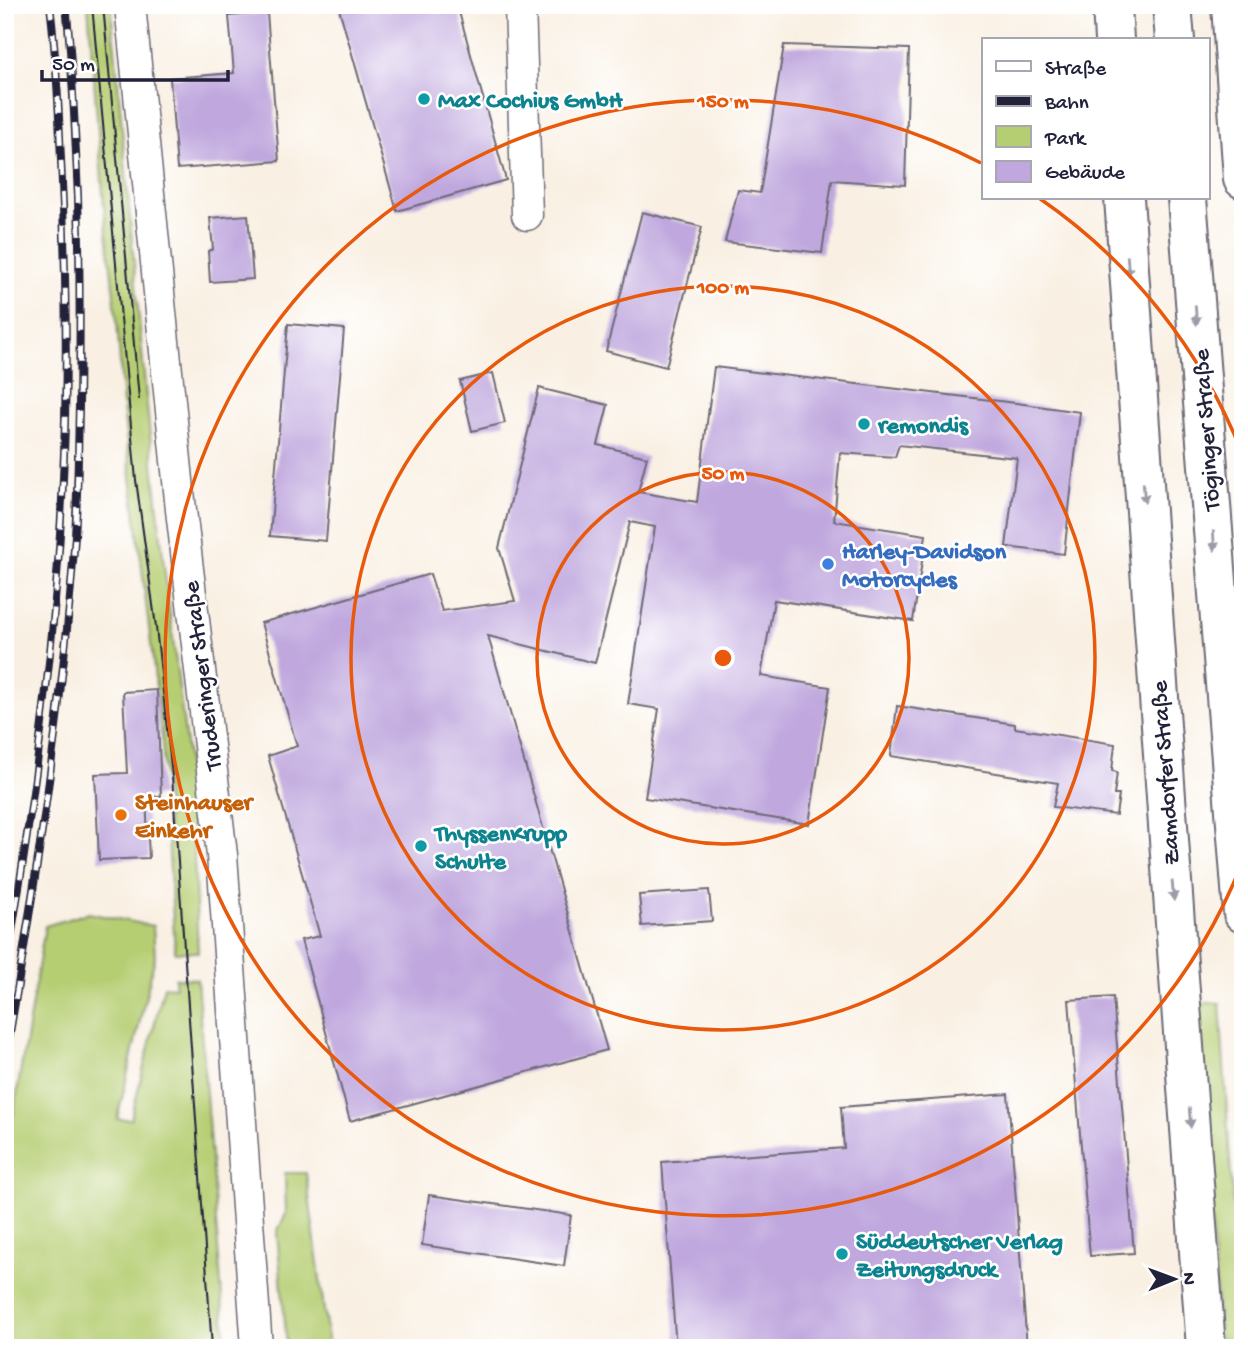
<svg xmlns="http://www.w3.org/2000/svg" width="1248" height="1353" viewBox="0 0 1248 1353" font-family="'Gochi Hand',sans-serif">
  <style>
    .green { fill: #b6ce72; stroke: #6c7856; stroke-width: 2 }
    .building { fill: #c0a8de }
    .lines { fill: none; stroke-linecap: round; stroke-linejoin: round }
    .street-casing { stroke: #6d6a76; stroke-width: 33 }
    .secondary-casing { stroke: #6d6a76; stroke-width: 42 }
    .highway-casing { stroke: #6d6a76; stroke-width: 42 }
    .street { stroke: #fff; stroke-width: 30 }
    .secondary { stroke: #fff; stroke-width: 38 }
    .highway { stroke: #fff; stroke-width: 38 }
    .tram { stroke: #22223b; stroke-width: 2 }
    .rail-casing { stroke: #22223b; stroke-width: 8 }
    .rail { stroke: #fff; stroke-width: 5; stroke-dasharray: 16; stroke-linecap: butt }
    .oneway { fill: #9c9ca7 }
    .ring { fill: none; stroke: #e8590c; stroke-width: 3.5 }
    .culture-dot { fill: #0f9aa8; stroke: #fff; stroke-width: 2.5 }
    .shop-dot { fill: #3f7fe0; stroke: #fff; stroke-width: 2.5 }
    .food-dot { fill: #e8710a; stroke: #fff; stroke-width: 2.5 }
    .labels { text-anchor: middle; stroke-width: 5; stroke-linejoin: round; paint-order: stroke }
    .culture-label { font-size: 24px; font-weight: bold; fill: #0d838f; stroke: #fff; text-anchor: start }
    .street-label { font-size: 24px; fill: #22223b; stroke: #fff }
    .shop-label { font-size: 24px; font-weight: bold; fill: #366cbe; stroke: #fff; text-anchor: start }
    .food-label { font-size: 24px; font-weight: bold; fill: #c56008; stroke: #fff; text-anchor: start }
    .centre { fill: #e8590c; stroke: #fff; stroke-width: 3.5 }
    .ring-label { font-size: 21px; text-anchor: middle; font-weight: bold; fill: #e8590c; stroke: #fff; stroke-width: 5; stroke-linejoin: round; paint-order: stroke }
  </style>
  <rect width="100%" height="100%" fill="#fff"/>
  <filter id="ink" filterUnits="userSpaceOnUse"><feTurbulence type="fractalNoise" baseFrequency=".0143" numOctaves="2"/><feDisplacementMap in="SourceGraphic" scale="14" xChannelSelector="R" yChannelSelector="G"/><feConvolveMatrix kernelMatrix="1 2 1 2 8 2 1 2 1" color-interpolation-filters="sRGB"/></filter>
  <filter id="wash" filterUnits="userSpaceOnUse"><feTurbulence type="fractalNoise" baseFrequency=".00686" numOctaves="4" result="noise"/><feDisplacementMap in="SourceGraphic" scale="28" xChannelSelector="R" yChannelSelector="G"/><feGaussianBlur stdDeviation="1.57" result="paint"/><feColorMatrix in="noise" values="0 0 0 0 0 0 0 0 0 0 0 0 0 0 0 0 0 1.4 0 .05"/><feComposite in="paint" operator="in"/></filter>
  <g filter="url(#wash)">
    <rect width="100%" height="100%" fill="#f9f0e3"/>
    <path class="green" d="M88,5H111L146,397L164,566L187,752L193,833L198,952H175L162,737L124,418L117,321L104,206Z
      M88,913L153,926L155,957L117,1119H131L164,986L175,987V978L197,979L226,1348H5V1164L45,926Z
      M1196,1003H1220L1242,1348H1220Z
      M285,1173H306L329,1348H287L277,1232L286,1214Z"/>
    <g id="blocks">
      <path class="building" d="M338,5H457L506,180L397,211Z
        M267,13L279,161L177,169L170,78L234,73L229,16Z
        M784,45L909,49L905,185L832,180L822,253L725,242L738,190L760,193Z
        M642,212L702,227L666,367L606,351Z
        M248,215L253,279L210,282L208,251L213,249L210,218Z
        M288,324L344,329L326,541L270,536Z
        M714,367L1024,404L1080,412L1064,554L1006,547L1017,458L899,445L895,457L840,453L834,521L926,535L913,621L774,600L761,676L830,687L809,824L645,798L659,709L628,704L655,527L630,522L595,663L488,636L607,1050L350,1121L301,940L320,936L268,756L297,746L261,623L430,574L442,611L515,601L499,548L539,388L608,405L598,445L647,457L638,492L697,502Z
        M493,373L505,423L472,431L460,381Z
        M157,690L161,796L146,797L149,858L99,860L95,774L127,773L123,692Z
        M897,706L1015,724V728L1115,744L1112,771L1117,772L1114,795H1119L1116,815L1053,807L1058,783L891,756Z
        M709,890L712,921L642,926L639,895Z
        M1113,997L1134,1253L1090,1256L1069,1000Z
        M1008,1094L1027,1348H676L662,1162L844,1148L841,1107Z
        M429,1195L571,1215L564,1266L422,1245Z"/>
    </g>
  </g>
  <g filter="url(#ink)">
    <use href="#blocks" fill-opacity="0" stroke="#6d6a76" stroke-width="2"/>
    <g class="lines">
      <g class="street-casing">
        <path id="street" d="M130,5L181,510L222,855L257,1348
          M520,5L527,215"/>
      </g>
      <g class="secondary-casing">
        <path id="secondary" d="M1112,5L1114,40
          M1124,198L1170,854L1206,1348"/>
      </g>
      <g class="highway-casing">
        <path id="highway" d="M1172,5L1175,40
          M1231,5L1243,179
          M1187,198L1243,913"/>
      </g>
      <use href="#street" class="street"/>
      <use href="#secondary" class="secondary"/>
      <use href="#highway" class="highway"/>
      <path class="tram" d="M92,5L136,480L156,627L172,776L212,1348
        M103,5L139,399"/>
      <g class="rail-casing">
        <path id="rail" d="M5,973C34,802 58,628 64,454C67,371 66,288 63,206C60,139 58,72 50,5
          M5,1062C34,892 61,721 74,549C78,501 78,453 79,405C80,335 80,266 78,197C75,133 73,69 66,5"/>
      </g>
      <use href="#rail" class="rail"/>
    </g>
    <defs><path id="oneway-solid" d="M-6-.8H1V-3.2L6.5 0L1 3.2V.8H-6Z" transform="scale(1.75)"/></defs>
    <g class="oneway">
      <use href="#oneway-solid" transform="translate(1128 266) rotate(86)"/>
      <use href="#oneway-solid" transform="translate(1196 315) rotate(86)"/>
      <use href="#oneway-solid" transform="translate(1144 493) rotate(86)"/>
      <use href="#oneway-solid" transform="translate(1214 541) rotate(86)"/>
      <use href="#oneway-solid" transform="translate(1173 891) rotate(85)"/>
      <use href="#oneway-solid" transform="translate(1190 1118) rotate(86)"/>
    </g>
  </g>
  <g class="ring">
    <circle cx="723" cy="658" r="186"/>
    <circle cx="723" cy="658" r="372"/>
    <path d="M1242 863A558 558 0 1 1 981 163M1039 198A558 558 0 0 1 1242 453"/>
  </g>
  <g class="culture-dot">
    <circle cx="424" cy="99" r="7"/>
    <circle cx="864" cy="424" r="7"/>
    <circle cx="421" cy="846" r="7"/>
    <circle cx="842" cy="1254" r="7"/>
  </g>
  <circle class="shop-dot" cx="828" cy="564" r="7"/>
  <circle class="food-dot" cx="121" cy="815" r="7"/>
  <g class="labels">
    <g class="culture-label">
      <text x="438" y="107">Max Cochius GmbH</text>
      <text x="878" y="432">remondis</text>
      <text x="435" y="840">ThyssenKrupp<tspan x="435" dy="28">Schulte</tspan></text>
      <text x="856" y="1248">Süddeutscher Verlag<tspan x="856" dy="28">Zeitungsdruck</tspan></text>
    </g>
    <g class="street-label">
      <text transform="translate(1205 430) rotate(-94)" y="8">Töginger Straße</text>
      <text transform="translate(201 676) rotate(-97)" y="8">Truderinger Straße</text>
      <text transform="translate(1164 773) rotate(-94)" y="8">Zamdorfer Straße</text>
    </g>
    <g class="shop-label">
      <text x="842" y="558">Harley-Davidson<tspan x="842" dy="28">Motorcycles</tspan></text>
    </g>
    <g class="food-label">
      <text x="135" y="809">Steinhauser<tspan x="135" dy="28">Einkehr</tspan></text>
    </g>
  </g>
  <circle cx="723" cy="658" r="10" class="centre"/>
  <g class="ring-label">
    <text x="723" y="107">150 m</text>
    <text x="723" y="293">100 m</text>
    <text x="723" y="479">50 m</text>
  </g>
  <rect width="1248" height="1353" fill="none" stroke="#fff" stroke-width="28"/>
  <rect x="982" y="38" width="228" height="161" fill="#ffffff" stroke="#a7a7b1" stroke-width="2"/>
  <rect x="996" y="61" width="35" height="10" fill="#ffffff" stroke="#a7a7b1" stroke-width="2"/>
  <text x="1045" y="74" font-size="21" fill="#22223b">Straße</text>
  <rect x="996" y="96" width="35" height="10" fill="#22223b" stroke="#a7a7b1" stroke-width="2"/>
  <text x="1045" y="108" font-size="21" fill="#22223b">Bahn</text>
  <rect x="996" y="126" width="35" height="21" fill="#b6ce72" stroke="#a7a7b1" stroke-width="2"/>
  <text x="1045" y="144" font-size="21" fill="#22223b">Park</text>
  <rect x="996" y="161" width="35" height="21" fill="#c0a8de" stroke="#a7a7b1" stroke-width="2"/>
  <text x="1045" y="178" font-size="21" fill="#22223b">Gebäude</text>
  <g transform="translate(1174 1279) rotate(89)" stroke="#ffffff" stroke-width="5" paint-order="stroke">
  <path d="M0-5L12 26L0 18L-12 26Z" fill="#22223b"/>
  <text y="-10" font-size="19" font-weight="bold" text-anchor="middle" fill="#22223b">N</text>
  </g>
  <path d="M42 70v10h186v-10" fill="none" stroke="#22223b" stroke-width="3.5"/>
  <text x="52" y="70" font-size="21" fill="#22223b" stroke="#ffffff" stroke-width="5" paint-order="stroke">50 m</text>
</svg>
